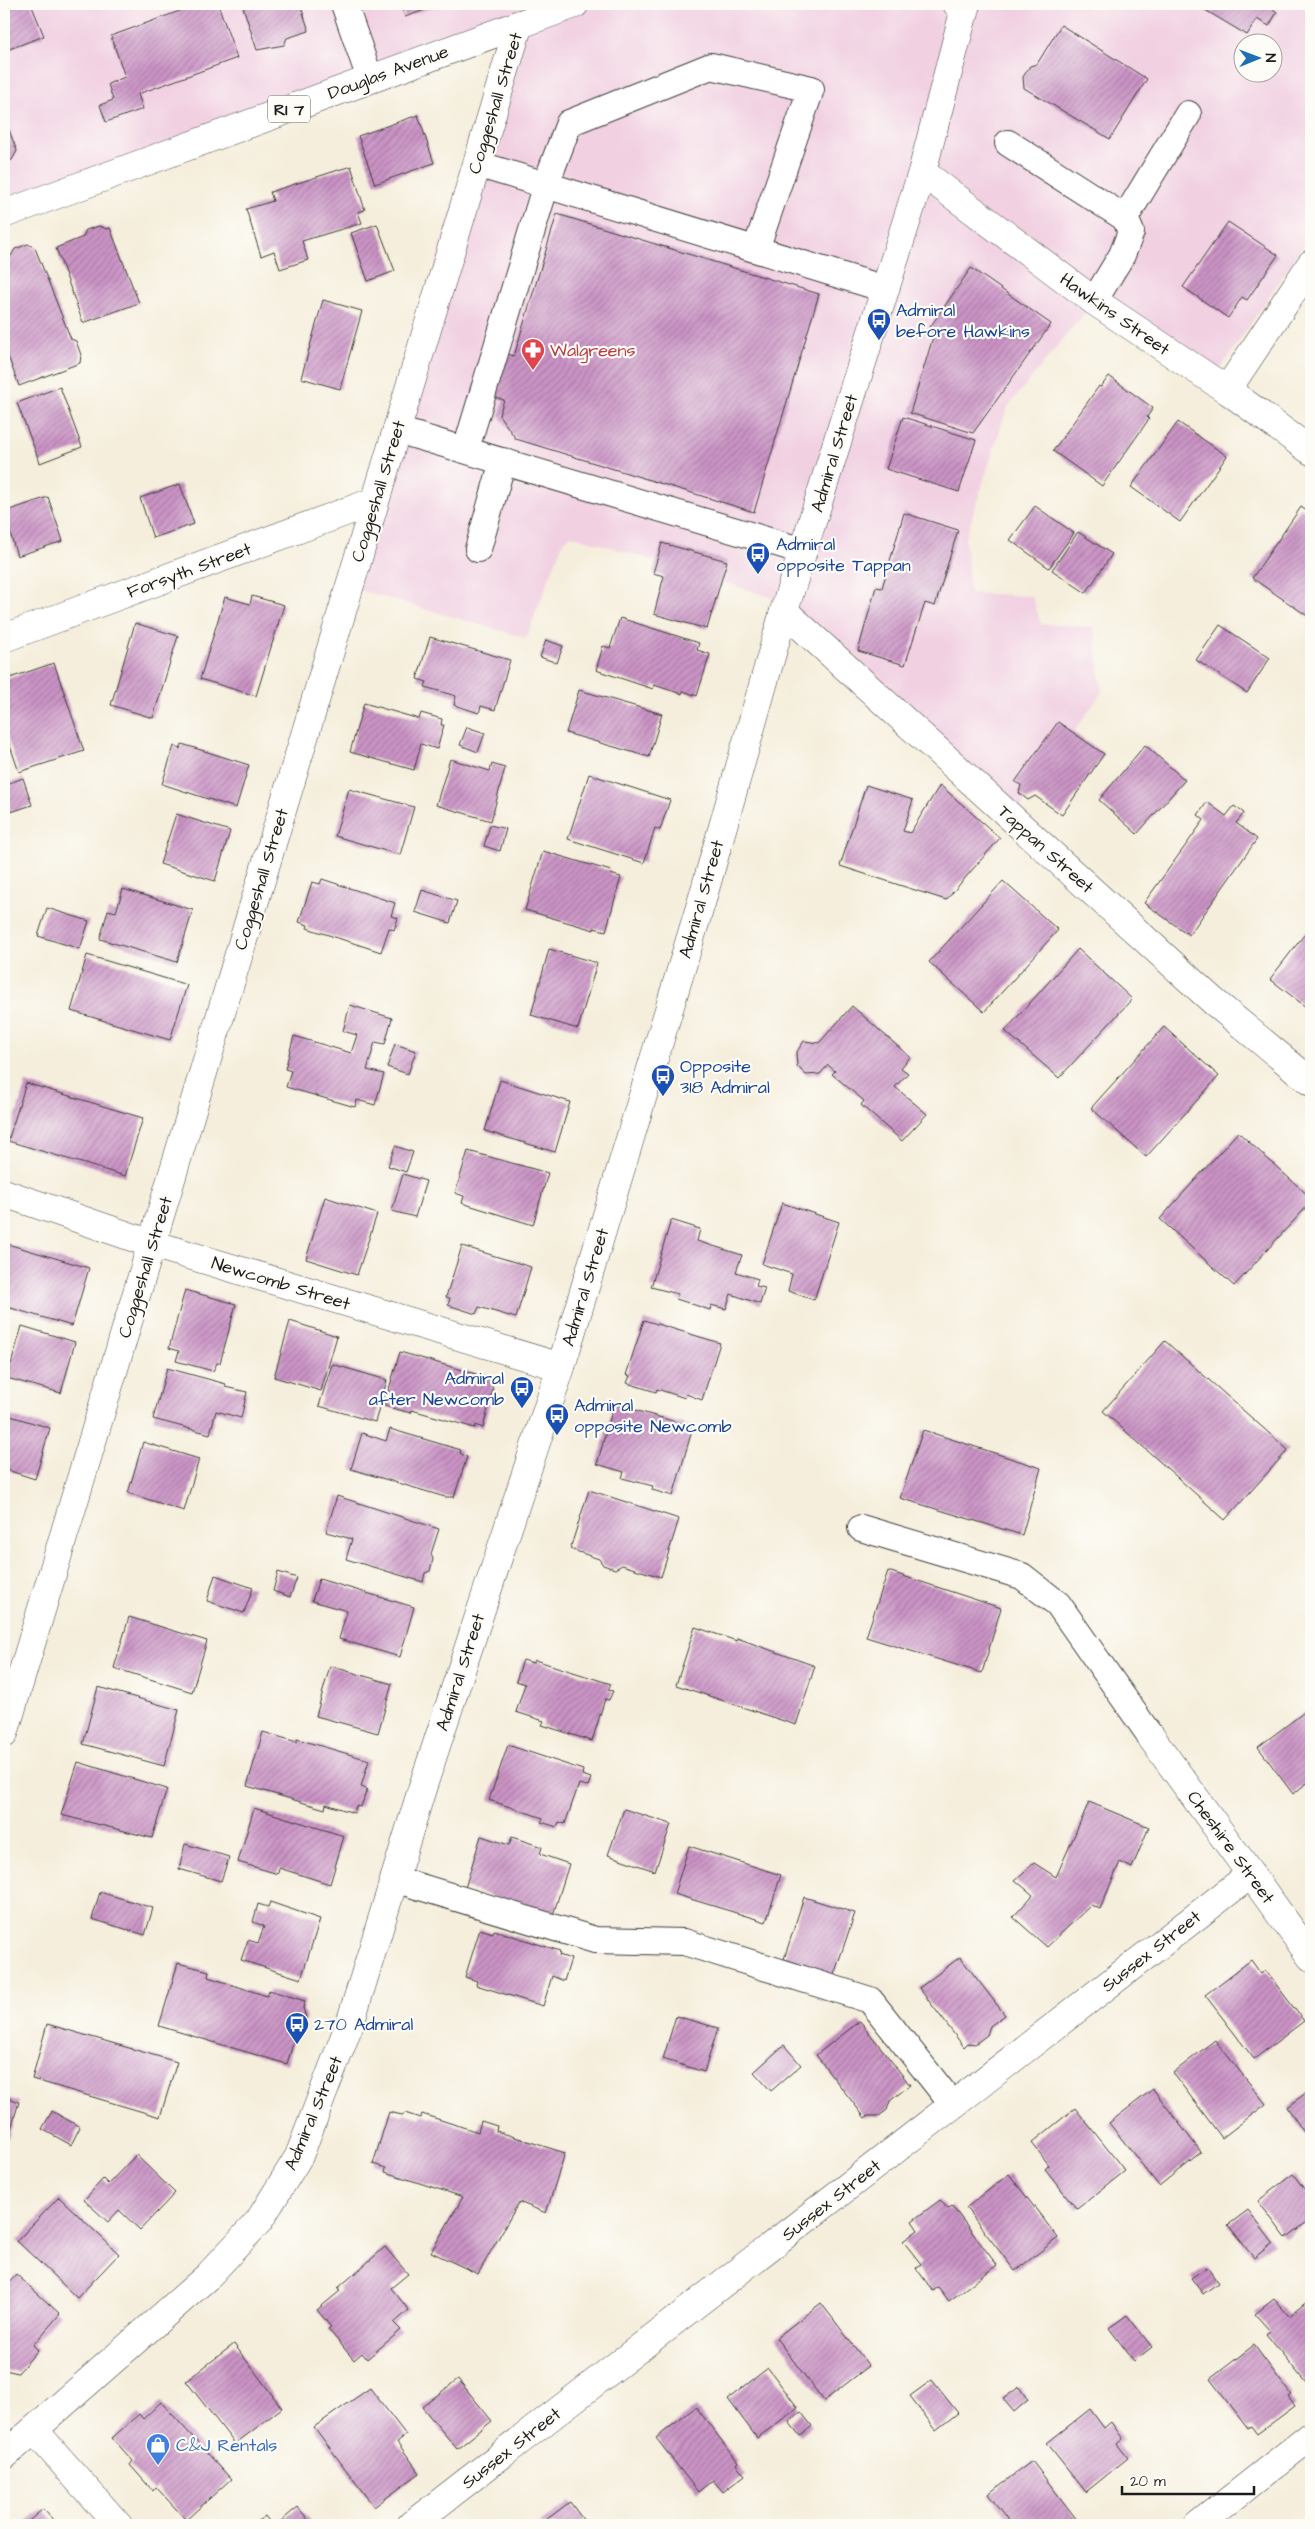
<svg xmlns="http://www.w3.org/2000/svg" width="1315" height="2529" viewBox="0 0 1315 2529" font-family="'Architects Daughter',sans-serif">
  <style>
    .built { fill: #f1d0e2; fill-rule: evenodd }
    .building { fill: url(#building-hatch) }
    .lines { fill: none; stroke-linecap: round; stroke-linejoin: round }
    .lane-casing { stroke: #3d3c39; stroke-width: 28 }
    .street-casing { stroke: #3d3c39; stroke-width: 29 }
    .secondary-casing { stroke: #3d3c39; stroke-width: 29 }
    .primary-casing { stroke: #3d3c39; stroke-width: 29 }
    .lane { stroke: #fff; stroke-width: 26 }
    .street { stroke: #fff; stroke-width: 28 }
    .secondary { stroke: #fff; stroke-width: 28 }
    .primary { stroke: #fff; stroke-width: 28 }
    .labels { text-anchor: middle; stroke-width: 4.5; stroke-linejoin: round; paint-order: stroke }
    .shield { fill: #fdfcf7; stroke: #605f5e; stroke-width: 1 }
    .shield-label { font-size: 16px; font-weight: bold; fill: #1c1c1c }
    .street-label { font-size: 18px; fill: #1c1c1c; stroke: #fdfcf7 }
    .transit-label { font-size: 18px; fill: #164399; stroke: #fdfcf7; text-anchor: start }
    .health-label { font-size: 18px; fill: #be3a42; stroke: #fdfcf7; text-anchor: start }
    .shop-label { font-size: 18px; fill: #366cbe; stroke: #fdfcf7; text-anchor: start }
  </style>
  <defs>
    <pattern id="building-hatch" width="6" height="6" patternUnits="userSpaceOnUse" patternTransform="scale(1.25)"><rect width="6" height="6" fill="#cb94c6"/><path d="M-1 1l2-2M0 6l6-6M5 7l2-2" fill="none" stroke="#a478a0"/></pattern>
  </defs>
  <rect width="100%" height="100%" fill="#fdfcf7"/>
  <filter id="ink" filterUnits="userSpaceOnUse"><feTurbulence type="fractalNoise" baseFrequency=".02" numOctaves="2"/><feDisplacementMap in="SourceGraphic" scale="10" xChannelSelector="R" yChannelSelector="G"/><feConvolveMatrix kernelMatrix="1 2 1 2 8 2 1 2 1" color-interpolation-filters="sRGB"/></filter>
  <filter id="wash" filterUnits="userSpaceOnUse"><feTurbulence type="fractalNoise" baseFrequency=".0096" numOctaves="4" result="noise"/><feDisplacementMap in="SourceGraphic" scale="20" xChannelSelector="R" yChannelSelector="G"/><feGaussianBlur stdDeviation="1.12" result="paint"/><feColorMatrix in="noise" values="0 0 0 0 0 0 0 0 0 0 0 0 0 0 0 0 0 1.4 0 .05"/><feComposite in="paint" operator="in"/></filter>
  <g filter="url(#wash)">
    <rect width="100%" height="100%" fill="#f5eedc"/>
    <path class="built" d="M4,4H1311V234L1213,380L1094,305L1075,324L1007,408L965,539L970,593L1032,596L1041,624L1094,627L1102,692L1014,817L787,621L771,597L571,535L563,543L526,638L342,585L502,38L4,209ZM1242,42H1272V72H1242Z"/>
    <g id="blocks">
      <path class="building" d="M4,4H31L44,36L4,51Z
        M199,4H218L237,58L138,94L143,109L106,122L100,105L113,100L108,84L125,77L111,36Z
        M242,4H300L309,31L287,38L284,45L257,50Z
        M400,4H441L405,17Z
        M1195,4H1266L1277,12L1269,26L1257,19L1247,35Z
        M1061,25L1147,79L1110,139L1024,88L1023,77L1030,66L1037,64Z
        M418,115L434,163L375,184L358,136Z
        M4,117L17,151L12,160L4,163Z
        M351,166L365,210L358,212L362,223L302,241L308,260L280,269L274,251L261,256L246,209L273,201L270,192Z
        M557,214L819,294L754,512L516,439L499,415L504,400L473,391L486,347L514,356Z
        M1228,222L1278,255L1247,300L1242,297L1228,318L1183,287Z
        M377,224L395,271L368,281L351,233Z
        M99,226L107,229L110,228L139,303L83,323L56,248L83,237L86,230Z
        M28,244L35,248L71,339L76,341L81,355L80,363L19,386L4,345V259L11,256L15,249Z
        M971,268L1051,324L973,433L910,413L934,334L928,330Z
        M323,300L362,311L340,389L301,378Z
        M1109,376L1153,408L1147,417L1149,419L1102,486L1053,451L1099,386L1101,387Z
        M60,387L82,447L40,463L17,403Z
        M903,417L976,440L959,492L886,469Z
        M1178,422L1227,456L1180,522L1131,487Z
        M180,484L194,524L153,538L140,498Z
        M48,497L63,541L17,556L4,512Z
        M1035,506L1074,533L1049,568L1010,540Z
        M1301,507L1311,514V614L1309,617L1252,578Z
        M904,513L958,530L935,606L925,603L905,665L858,651L876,587L882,588Z
        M1078,532L1112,554L1086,593L1052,570Z
        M662,543L727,561L707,629L654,614L664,576L653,573Z
        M252,596L284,605L256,696L200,679L225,597L250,604Z
        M620,618L699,643L697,650L710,654L697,696L683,691L682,694L654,685L653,689L596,670L603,646L610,648Z
        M135,623L178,636L153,718L111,705Z
        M1220,625L1270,658L1247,693L1196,660Z
        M430,637L510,660L495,710L481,706L479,713L454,705L456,696L425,687L427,682L417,679Z
        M546,640L563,646L557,663L540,657Z
        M54,663L84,751L19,772L4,728V680Z
        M579,690L662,714L649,757L566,733Z
        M364,703L419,719L421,713L442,719L441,725H444L437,749L421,744L414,770L350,752Z
        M1058,722L1104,754L1062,815L1035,796L1028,800L1019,793L1021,785L1015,782Z
        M467,727L485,733L478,752L460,745Z
        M182,744L249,765L236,808L162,784L174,746L180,749Z
        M1145,745L1185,780L1137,834L1099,800Z
        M450,759L490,771L492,764L505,768L491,821L436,805Z
        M589,774L670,800L660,830L655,828L644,863L568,839Z
        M23,778L32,805L11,812L4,785Z
        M866,785L913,800L903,831L910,833L940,785L1000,838L946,900L840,866Z
        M349,789L414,807L400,855L335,836Z
        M1207,802L1226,816L1234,806L1244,813L1236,823L1257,839L1189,935L1144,903L1204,820L1198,815Z
        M176,814L230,831L215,881L160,864Z
        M490,825L506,829L500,851L484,846Z
        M543,851L611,871L610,874L621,877L606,931L594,928V930L525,910Z
        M322,879L395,903L391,916L398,918L394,930L389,928L381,952L307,928L308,925L299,922L312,882L320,884Z
        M1003,881L1058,930L984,1012L929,962Z
        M123,889L193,910L177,962L100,939L108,910L116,912Z
        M422,890L457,901L450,923L415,912Z
        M47,908L89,921L80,949L38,936Z
        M1311,926V1011L1270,979Z
        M549,949L597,963L578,1029L531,1015Z
        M1078,949L1132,999L1059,1078L1005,1031Z
        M87,955L187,985L170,1040L71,1011Z
        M350,1005L392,1018L385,1044L375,1042L367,1070L384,1074L375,1105L357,1100L355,1107L286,1087L291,1071L285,1069L294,1036L351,1053L357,1035L343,1031Z
        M852,1006L910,1057L901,1068L908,1073L895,1087L927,1114L902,1141L861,1105L864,1101L832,1074L835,1071L828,1065L820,1074L806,1075L797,1066L796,1053L804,1041L819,1043Z
        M1164,1027L1219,1076L1146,1157L1091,1108Z
        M395,1044L416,1051L408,1074L387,1067Z
        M500,1080L570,1102L555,1152L485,1131Z
        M26,1083L143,1118L125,1176L8,1141Z
        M1238,1132L1311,1198V1202L1234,1286L1160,1219Z
        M395,1146L413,1152L406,1172L388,1166Z
        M468,1151L548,1173L533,1225L462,1203L464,1196L455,1193Z
        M403,1174L426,1181L415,1217L392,1211Z
        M325,1197L377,1214L357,1275L306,1259Z
        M782,1203L839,1222L814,1300L788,1291L792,1274L762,1264Z
        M671,1220L700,1229L697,1241L742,1255L736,1272L758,1279L756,1286L765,1288L760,1304L731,1294L726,1309L711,1305L710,1310L676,1299L678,1294L651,1287Z
        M4,1243L89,1268L72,1326L4,1306Z
        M462,1246L531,1267L516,1318L479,1307L476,1314L448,1305L450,1298L446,1297Z
        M185,1290L236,1304L220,1363H217L213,1371L176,1361L179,1351L169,1348Z
        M644,1320L720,1343L702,1400L686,1394L685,1398L657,1389L656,1392L627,1383L630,1376L626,1375Z
        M290,1321L337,1336L321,1391L274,1377Z
        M22,1326L75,1342L61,1393L7,1378Z
        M1165,1341L1288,1450L1225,1520L1103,1411Z
        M400,1352L490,1378L493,1390L483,1428L476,1425L475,1428L412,1410L411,1413L384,1406Z
        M332,1364L387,1380L375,1422L319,1406Z
        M167,1368L226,1384L225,1387L247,1392L241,1418L216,1411L210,1434L153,1419Z
        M614,1404L693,1427L673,1496L652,1490L653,1486L622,1478L624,1472L597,1464Z
        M4,1414L50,1428L35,1479L4,1469Z
        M390,1429L461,1450L460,1453L467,1457L454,1497H445L351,1469L362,1433L386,1441Z
        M923,1430L1041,1468L1022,1535L900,1498Z
        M143,1442L199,1459L184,1511L128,1493Z
        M589,1490L679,1519L661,1577L622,1565L615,1569L603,1565L599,1559L570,1549Z
        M337,1496L439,1529L431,1554L433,1559L430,1571L425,1573L423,1582L346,1559L352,1539L326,1532Z
        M888,1571L1001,1608L982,1673L866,1637Z
        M278,1572L297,1578L290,1597L273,1591Z
        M215,1575L253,1588L244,1613L207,1601Z
        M319,1579L414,1607L400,1657L339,1639L347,1611L312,1601Z
        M129,1617L207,1641L192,1692L114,1668Z
        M695,1627L737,1641V1638L815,1666L796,1725L676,1685Z
        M523,1660L533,1663L535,1660L611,1684L608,1690L613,1691L609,1700L605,1699L592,1741L542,1725L544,1721L516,1712L525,1684L516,1681Z
        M330,1666L392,1684L378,1733L316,1716Z
        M98,1687L179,1710L164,1766L83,1744Z
        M1311,1707V1780L1293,1794L1258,1747Z
        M263,1732L297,1742V1739L369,1760L361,1787L367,1789L361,1807L356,1806L354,1813L326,1804L325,1809L247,1786Z
        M508,1745L583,1770L582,1775L591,1778L588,1786L579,1784L565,1824L559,1822L557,1827L541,1822L543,1818L489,1800Z
        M78,1762L167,1789L152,1838L61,1815Z
        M1089,1802L1149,1827L1132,1868L1120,1862L1100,1909L1091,1905L1047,1947L1013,1917L1033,1895L1015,1880L1034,1863L1056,1877Z
        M254,1808L344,1836L330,1884L279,1868L278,1874L238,1862Z
        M624,1809L671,1824L655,1871L608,1855Z
        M481,1836L509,1845L512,1837L542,1847L540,1854L569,1864L553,1915L465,1888Z
        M185,1844L229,1857L221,1881L179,1869Z
        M689,1846L781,1875L766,1922L674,1894Z
        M100,1892L153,1908L145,1935L92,1919Z
        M804,1897L855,1913L834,1975L784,1959Z
        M270,1902L320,1919L301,1979L241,1960L248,1940L258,1943L264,1926L253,1922L258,1904L268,1907Z
        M480,1929L493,1933L494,1930L560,1951L559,1955L571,1959L564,1981L552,1976L543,2006L476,1985L477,1981L465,1977Z
        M960,1957L1005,2015L990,2026L987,2035L975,2044L968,2043L964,2047L919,1988Z
        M1251,1960L1261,1974L1265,1970L1304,2021L1254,2059L1205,1995Z
        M178,1963L209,1971L208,1977L267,1996L269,1990L305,2001L303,2008L306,2018L301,2033L294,2040L287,2064L159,2026Z
        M676,2016L718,2028L704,2072L663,2059Z
        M860,2021L910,2085L890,2101L887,2110L879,2116H868L865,2118L816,2055Z
        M47,2024L177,2062L160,2117L32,2079Z
        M1215,2040L1266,2104L1222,2138L1173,2073Z
        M784,2045L801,2065L771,2091L754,2072Z
        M1153,2089L1201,2152L1159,2186L1109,2123Z
        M1306,2093L1311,2101V2143L1287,2107Z
        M4,2096L19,2102L8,2138L4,2137Z
        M1075,2108L1125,2171L1077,2209L1045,2169L1049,2165L1032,2143Z
        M52,2111L80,2127L71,2145L42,2129Z
        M389,2112L402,2115L405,2113L420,2118L422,2114L478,2132L481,2121L497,2126L496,2131L565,2153L546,2213L519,2202L478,2274L431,2252L463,2197L385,2172L386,2168L373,2164Z
        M136,2155L175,2193L140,2230L119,2210L108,2222L84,2200L103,2179L108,2184Z
        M1009,2174L1058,2238L1015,2271L966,2208Z
        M1293,2174L1311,2198V2219L1286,2238L1258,2201Z
        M59,2197L119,2254L77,2298L17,2241Z
        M940,2200L948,2209L952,2206L997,2265L949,2301L938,2287L933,2291L916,2268L921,2264L903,2241L918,2230L912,2221Z
        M1248,2210L1273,2243L1254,2258L1228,2225Z
        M385,2247L408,2274L391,2288L409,2310L394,2323L401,2330L367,2359L362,2353L354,2360L328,2329L331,2327L317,2310L340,2291L338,2288Z
        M1207,2267L1218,2283L1203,2294L1191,2278Z
        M16,2274L60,2314L33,2345L38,2350L18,2373L5,2370L4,2367V2279L8,2283Z
        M1274,2299L1289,2316L1309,2300L1311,2302V2380L1306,2383L1266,2334L1270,2331L1255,2314Z
        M821,2303L869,2366L824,2401L776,2338Z
        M1127,2315L1152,2347L1134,2361L1109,2328Z
        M234,2344L282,2408L235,2444L186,2381Z
        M1254,2345L1291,2395L1288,2397L1295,2406L1257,2434L1251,2426L1247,2428L1210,2379Z
        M768,2368L798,2408L757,2438L728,2399Z
        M458,2379L492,2421L457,2449L422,2407Z
        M932,2380L958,2413L936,2430L910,2396Z
        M1019,2387L1028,2400L1014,2412L1003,2399Z
        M370,2388L406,2435L397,2442L420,2473L374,2507L314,2427Z
        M161,2402L231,2479L186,2520L156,2487L153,2491L130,2465L133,2461L112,2438L139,2414L143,2419Z
        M696,2407L738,2462L736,2464L745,2475L723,2492L713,2480L698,2492L656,2438Z
        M1090,2409L1104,2428L1111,2422L1123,2439L1117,2444L1128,2458L1086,2492L1047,2443Z
        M801,2412L812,2426L800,2436L789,2422Z
        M1032,2461L1081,2525H1012L988,2494Z
        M570,2502L587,2525H539Z
        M298,2507L312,2525H276Z
        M43,2509L58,2525H24Z
        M265,2516L272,2525H252Z"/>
    </g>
  </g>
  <g filter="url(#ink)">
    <use href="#blocks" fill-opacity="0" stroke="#3d3c39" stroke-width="1"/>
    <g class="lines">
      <g class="lane-casing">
        <path id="lane" d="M344,4L370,79
          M1008,143L1125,218L1131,232L1122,255L1094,301
          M477,164L885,289
          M1125,218L1188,114
          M397,430L803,551
          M466,449L546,184L569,123L711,66L811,89L756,249
          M478,549L503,461
          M861,1528L1022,1576L1058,1604L1151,1737
          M394,1879L595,1940L684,1942L870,2000L953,2105"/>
      </g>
      <g class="street-casing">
        <path id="street" d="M1227,390L1311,264
          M784,611L1213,1001L1311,1082
          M4,638L375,501
          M4,1193L152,1244L561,1367
          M4,1734L519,24
          M1151,1737L1311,1957
          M34,2430L118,2525
          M411,2525L1251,1874
          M1198,2525L1311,2436"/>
      </g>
      <g class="secondary-casing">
        <path id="secondary" d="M922,172L1094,301L1227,390L1311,451
          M4,2456L207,2277L259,2221L299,2156L351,2020L422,1789L561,1367L702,900L784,611L922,172L966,4"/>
      </g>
      <g class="primary-casing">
        <path id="primary" d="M957,4L965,12
          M4,214L575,4"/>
      </g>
      <use href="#lane" class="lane"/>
      <use href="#street" class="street"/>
      <use href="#secondary" class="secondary"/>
      <use href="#primary" class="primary"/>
    </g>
  </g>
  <defs>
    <g id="bus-pin" transform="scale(1.25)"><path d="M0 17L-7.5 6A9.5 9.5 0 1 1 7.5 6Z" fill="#1a4fb4" stroke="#fdfcf7"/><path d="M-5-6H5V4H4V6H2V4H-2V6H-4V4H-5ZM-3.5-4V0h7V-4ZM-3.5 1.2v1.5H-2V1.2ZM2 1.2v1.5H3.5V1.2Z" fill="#fff"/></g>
    <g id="pharmacy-pin" transform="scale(1.25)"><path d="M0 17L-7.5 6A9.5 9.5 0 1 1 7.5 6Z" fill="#e0444e" stroke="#fdfcf7"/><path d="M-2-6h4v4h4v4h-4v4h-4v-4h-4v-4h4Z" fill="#fff"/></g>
    <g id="shop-pin" transform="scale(1.25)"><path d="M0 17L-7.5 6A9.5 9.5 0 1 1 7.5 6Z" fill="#3f7fe0" stroke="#fdfcf7"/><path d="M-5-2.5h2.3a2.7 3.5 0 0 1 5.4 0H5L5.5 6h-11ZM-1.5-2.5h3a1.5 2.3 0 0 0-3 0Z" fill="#fff"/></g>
  </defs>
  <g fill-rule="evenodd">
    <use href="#bus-pin" x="879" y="320"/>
    <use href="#pharmacy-pin" x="533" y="350"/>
    <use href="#bus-pin" x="758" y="554"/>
    <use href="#bus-pin" x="663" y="1076"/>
    <use href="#bus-pin" x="522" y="1388"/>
    <use href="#bus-pin" x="557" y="1415"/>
    <use href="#bus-pin" x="297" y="2024"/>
    <use href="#shop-pin" x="158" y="2445"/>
  </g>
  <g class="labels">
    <rect class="shield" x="268" y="95.5" width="42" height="27" rx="4"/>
    <g class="shield-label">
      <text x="289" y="115">RI 7</text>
    </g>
    <g class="street-label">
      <text transform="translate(388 72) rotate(-20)" y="6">Douglas Avenue</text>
      <text transform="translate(495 103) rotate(-73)" y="6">Coggeshall Street</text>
      <text transform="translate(1115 314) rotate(35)" y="6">Hawkins Street</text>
      <text transform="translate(834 453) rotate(-73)" y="6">Admiral Street</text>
      <text transform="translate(378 491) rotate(-73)" y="6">Coggeshall Street</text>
      <text transform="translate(189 570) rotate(-20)" y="6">Forsyth Street</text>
      <text transform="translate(1046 849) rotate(42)" y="6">Tappan Street</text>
      <text transform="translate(261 879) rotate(-73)" y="6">Coggeshall Street</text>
      <text transform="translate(701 899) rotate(-74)" y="6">Admiral Street</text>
      <text transform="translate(145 1267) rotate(-73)" y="6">Coggeshall Street</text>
      <text transform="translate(281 1283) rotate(17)" y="6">Newcomb Street</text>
      <text transform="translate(585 1287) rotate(-73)" y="6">Admiral Street</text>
      <text transform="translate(460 1672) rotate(-72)" y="6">Admiral Street</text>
      <text transform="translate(1231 1847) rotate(54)" y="6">Cheshire Street</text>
      <text transform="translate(1151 1951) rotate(-38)" y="6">Sussex Street</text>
      <text transform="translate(313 2113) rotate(-67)" y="6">Admiral Street</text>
      <text transform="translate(831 2200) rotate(-38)" y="6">Sussex Street</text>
      <text transform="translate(511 2448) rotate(-38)" y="6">Sussex Street</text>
    </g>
    <g class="transit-label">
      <text x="896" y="316">Admiral<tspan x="896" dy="21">before Hawkins</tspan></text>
      <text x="776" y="550">Admiral<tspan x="776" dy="21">opposite Tappan</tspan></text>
      <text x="680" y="1072">Opposite<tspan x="680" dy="21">318 Admiral</tspan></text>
      <text x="504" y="1384" text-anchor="end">Admiral<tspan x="504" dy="21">after Newcomb</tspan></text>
      <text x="574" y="1411">Admiral<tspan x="574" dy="21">opposite Newcomb</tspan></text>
      <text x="314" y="2030">270 Admiral</text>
    </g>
    <g class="health-label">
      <text x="550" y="356">Walgreens</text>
    </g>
    <g class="shop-label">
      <text x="176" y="2451">C&amp;J Rentals</text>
    </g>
  </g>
  <rect width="1315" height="2529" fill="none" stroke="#fdfcf7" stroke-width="20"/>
  <g transform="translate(1258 58) rotate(89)"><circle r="24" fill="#fdfcf7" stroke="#a3a29f"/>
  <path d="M0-4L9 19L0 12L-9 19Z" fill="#1f6fb2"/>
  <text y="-8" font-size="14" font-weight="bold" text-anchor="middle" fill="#1c1c1c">N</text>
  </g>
  <path d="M1122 2486v8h132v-8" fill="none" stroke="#1c1c1c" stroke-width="2.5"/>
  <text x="1130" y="2486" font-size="15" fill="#1c1c1c" stroke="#fdfcf7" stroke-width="4" paint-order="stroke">20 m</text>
</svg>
